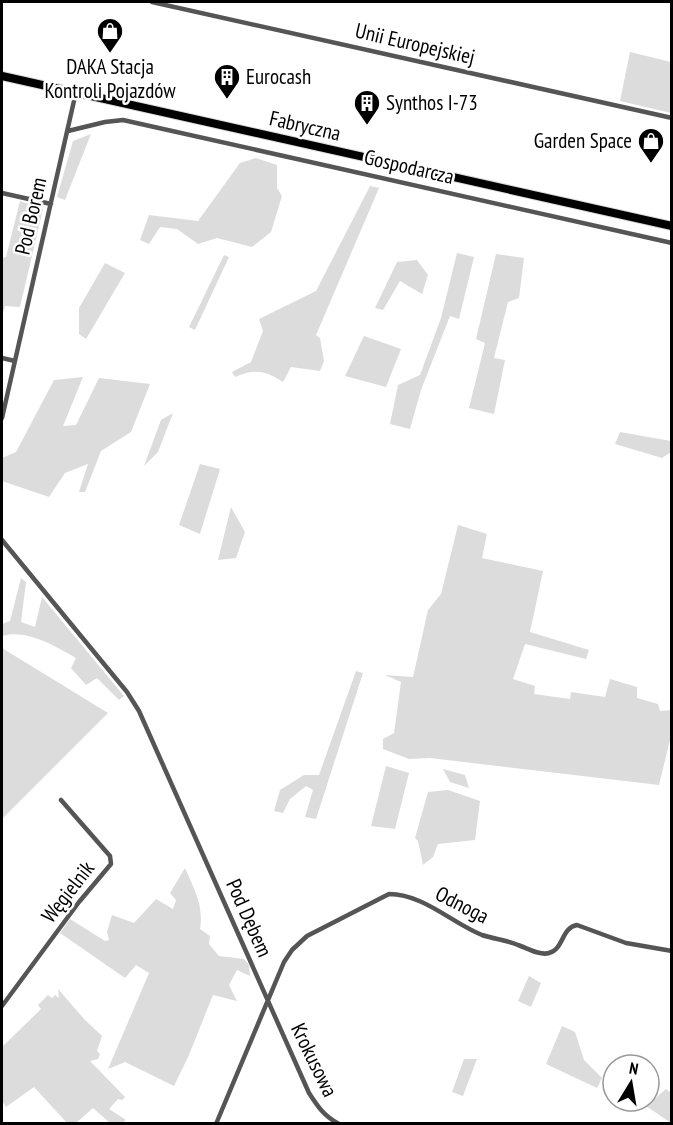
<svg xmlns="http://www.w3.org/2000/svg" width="673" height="1125" viewBox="0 0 673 1125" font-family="'PT Sans Narrow',sans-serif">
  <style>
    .green { fill: #dcdcdc }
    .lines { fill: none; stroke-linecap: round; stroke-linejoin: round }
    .primary-casing { stroke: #dbdbdb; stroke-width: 10 }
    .minor { stroke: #555; stroke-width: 4.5 }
    .primary { stroke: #000; stroke-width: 8 }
    .labels { text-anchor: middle; stroke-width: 5; stroke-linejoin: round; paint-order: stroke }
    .street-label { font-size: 21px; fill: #000; stroke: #fff }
    .poi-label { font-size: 21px; fill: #000; stroke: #fff; text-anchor: start }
  </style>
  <rect width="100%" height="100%" fill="#fff"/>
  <path class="green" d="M630,52L671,62V113L620,101Z
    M91,134L65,200L57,197L73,141Z
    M256,158L277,165V188L282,196L271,232L252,247L217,238L198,244L177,229L160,227L149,244L140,240L149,215L198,221L240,163Z
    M370,186L379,188L316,335L320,338L324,361L320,371L291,367L283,382C265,370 254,369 235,377L232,372L251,362L263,331L259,319L316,291Z
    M20,201L43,209L20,307L5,306L2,317V258L6,257Z
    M457,253L474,257L459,319L450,316L421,390L410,429L390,424L398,385L420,375L441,318Z
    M496,254L524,258L519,298L508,302L494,358L505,360L494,414L469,408L485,343L476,339Z
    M224,255L229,257L195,330L189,327Z
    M417,260L428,275L422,294L400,281L383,310L375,308L397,262Z
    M105,263L125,273L86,339L79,334V308Z
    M364,336L401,349L386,387L345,376Z
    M83,377L63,426L76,425L99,378L150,384L131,432L101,451L85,492H79L88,464L65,473L49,497L2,481V458L16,452L54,380Z
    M173,413L158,452L144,466L161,420Z
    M620,432L671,441V452L662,458L615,444Z
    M200,464L220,469L200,534L179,525Z
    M231,507L245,532L236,558L218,560Z
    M458,525L487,534L482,558L543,571L530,632L589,650L586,659L525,644L513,679L535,686L534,694L570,699L571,692L605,697L610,679L637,687V698L658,704L660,711L671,710V736L659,785L430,758L409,759L383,749V739L394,733L401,682L385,675L413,677L428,610L441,594Z
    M21,578L26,582L21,622L35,627L42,597L124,696L119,700L97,678L86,685L71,668L76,658C55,646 26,629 2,636V624L10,621Z
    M2,648L108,713L2,819Z
    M356,671L363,673L316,819L305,817L313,790L306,786L290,799L283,813L274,811L280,790L304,775H319Z
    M386,766L409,773L395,829L371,826Z
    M443,769L465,775L469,788L450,782Z
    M448,790L480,801L475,840L438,844L433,857L423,865L418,841L415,838L428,792Z
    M185,868C194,889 204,906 200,929L210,936L209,944L219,956L244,959L249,965L250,976L237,970L229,985L237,1001L213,995L189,1055L174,1086L125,1062L108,1069L149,973L136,965L125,978L60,933L70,919L105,941L109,940L107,932L112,915L134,923L156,899L173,909L176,900L170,893Z
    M529,976L541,983L531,1007L518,1001Z
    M58,989L85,1020L102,1036L97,1051L100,1054L98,1059L90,1061L125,1097L122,1100L118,1099L109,1109L126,1120L122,1123H110L93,1108L76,1123H67L34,1087L6,1107L2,1101V1047L41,1009L38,1005L48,995L52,998L55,995L59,998Z
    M562,1026L575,1032L584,1060L602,1078L597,1088L546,1064Z
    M464,1059H477L463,1096L452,1092Z
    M666,1089L671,1093V1123L646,1106Z"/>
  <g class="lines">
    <g class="primary-casing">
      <path id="primary" d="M2,76L672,226"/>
    </g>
    <path class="minor" d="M152,2L672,118
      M68,131L105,122L123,120L672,243
      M2,193L51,204
      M2,358L15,361
      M2,418L76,92
      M2,540L127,692L139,711L309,1093C318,1107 324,1116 339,1124
      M2,1006L79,902L111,864L110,856L61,800
      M216,1124L284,962L292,950L307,936L389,894C423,894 452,923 482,935C494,939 507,940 518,945C527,948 540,956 549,953C564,949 561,928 577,925L626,943L672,951"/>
    <use href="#primary" class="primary"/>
  </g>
  <defs>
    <g id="shop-pin" transform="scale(1.35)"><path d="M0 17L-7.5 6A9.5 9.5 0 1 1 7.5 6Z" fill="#000" stroke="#fff"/><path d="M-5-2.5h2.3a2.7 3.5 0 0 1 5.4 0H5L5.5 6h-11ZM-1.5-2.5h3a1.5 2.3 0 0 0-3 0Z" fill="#fff"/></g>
    <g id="building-pin" transform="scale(1.35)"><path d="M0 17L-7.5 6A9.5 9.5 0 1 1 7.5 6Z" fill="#000" stroke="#fff"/><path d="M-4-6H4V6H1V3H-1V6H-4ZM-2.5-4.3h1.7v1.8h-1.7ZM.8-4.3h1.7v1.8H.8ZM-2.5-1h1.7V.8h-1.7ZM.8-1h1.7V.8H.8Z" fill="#fff"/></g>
  </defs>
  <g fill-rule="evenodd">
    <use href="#shop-pin" x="110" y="31"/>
    <use href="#building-pin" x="227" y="77"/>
    <use href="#building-pin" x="367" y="103"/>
    <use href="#shop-pin" x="651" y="141"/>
  </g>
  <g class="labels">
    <g class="street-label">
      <text transform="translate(415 44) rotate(13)" y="7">Unii Europejskiej</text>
      <text transform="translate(305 126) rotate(13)" y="7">Fabryczna</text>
      <text transform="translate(409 167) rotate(13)" y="7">Gospodarcza</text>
      <text transform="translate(31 216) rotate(-77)" y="7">Pod Borem</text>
      <text transform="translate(68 892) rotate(-52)" y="7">Węgielnik</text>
      <text transform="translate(462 905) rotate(27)" y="7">Odnoga</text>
      <text transform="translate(249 918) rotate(66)" y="7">Pod Dębem</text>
      <text transform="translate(314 1060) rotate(64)" y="7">Krokusowa</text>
    </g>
    <g class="poi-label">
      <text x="110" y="74" text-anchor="middle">DAKA Stacja<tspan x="110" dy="24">Kontroli Pojazdów</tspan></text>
      <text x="246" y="84">Eurocash</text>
      <text x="386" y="110">Synthos I-73</text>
      <text x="632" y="148" text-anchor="end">Garden Space</text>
    </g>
  </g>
  <rect width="673" height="1125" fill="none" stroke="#000000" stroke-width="6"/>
  <g transform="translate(631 1083) rotate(11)"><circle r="28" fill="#ffffff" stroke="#999999" stroke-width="1.5"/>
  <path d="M0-4.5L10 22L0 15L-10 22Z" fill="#000000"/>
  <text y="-9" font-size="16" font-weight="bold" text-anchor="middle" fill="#000000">N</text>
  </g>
</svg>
